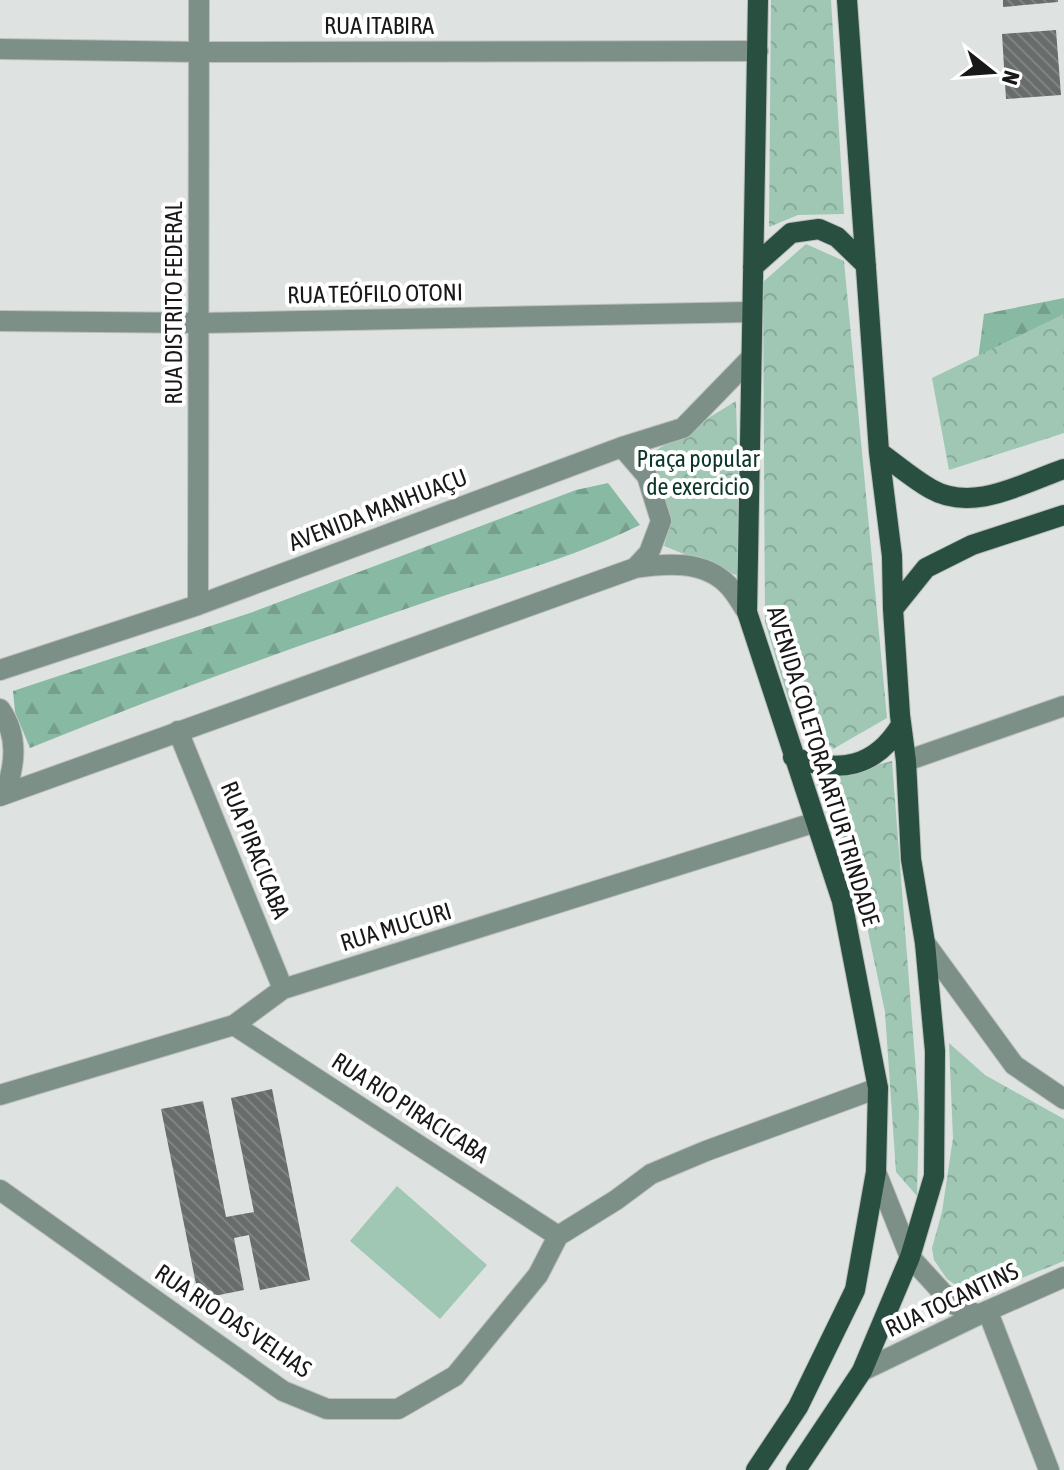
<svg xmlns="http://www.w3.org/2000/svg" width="1064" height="1470" viewBox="0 0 1064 1470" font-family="'Asap Condensed',sans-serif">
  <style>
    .forest { fill: url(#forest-firs) }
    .park { fill: url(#park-crowns) }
    .garden { fill: #9fc7b4 }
    .building { fill: url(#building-back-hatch) }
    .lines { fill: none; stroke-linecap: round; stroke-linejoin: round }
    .minor-casing { stroke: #babebc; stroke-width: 22 }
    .major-casing { stroke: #babebc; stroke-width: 22 }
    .minor { stroke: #7c9087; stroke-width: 20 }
    .major { stroke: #284f3f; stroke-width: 20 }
    .labels { text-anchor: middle; stroke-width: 8; stroke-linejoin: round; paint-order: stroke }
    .street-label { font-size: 24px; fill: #171817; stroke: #fff }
    .park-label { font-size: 24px; fill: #0c3728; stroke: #fff }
  </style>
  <defs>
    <pattern id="forest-firs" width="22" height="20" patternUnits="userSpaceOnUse" patternTransform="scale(2)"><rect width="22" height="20" fill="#88b9a3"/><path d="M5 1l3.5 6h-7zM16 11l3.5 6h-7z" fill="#759e8c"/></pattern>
    <pattern id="park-crowns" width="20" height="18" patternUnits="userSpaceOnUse" patternTransform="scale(2)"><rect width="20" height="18" fill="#9fc7b4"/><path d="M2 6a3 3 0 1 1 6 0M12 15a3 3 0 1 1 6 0" fill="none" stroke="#88aa9a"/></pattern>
    <pattern id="building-back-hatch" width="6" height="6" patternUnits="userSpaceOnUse" patternTransform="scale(2)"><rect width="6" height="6" fill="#686c6a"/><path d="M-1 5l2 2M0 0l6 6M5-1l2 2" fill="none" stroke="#808382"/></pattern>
  </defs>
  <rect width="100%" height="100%" fill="#dee2e0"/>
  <path class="forest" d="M1064,298V417L966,452L984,314Z
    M608,483L640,525C571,559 496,578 423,603C291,648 160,695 30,748L15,712L13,691L253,612L576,490Z"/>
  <path class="park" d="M771,0H831L844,214L798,215L769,227Z
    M806,244L844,261L887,718L833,749L789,701L765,622L763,282Z
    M1064,314V433L949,470L932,378Z
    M736,401L741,577L664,546C675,513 663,486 645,457Z
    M892,761L919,1111L917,1196L896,1172L885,1012L862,903L816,781Z
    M949,1043L985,1075L1064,1119V1261L989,1291L977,1292L956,1285L947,1279L934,1260L932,1248L942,1212L953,1138Z"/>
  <path class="garden" d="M397,1186L487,1265L440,1319L350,1241Z"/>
  <path class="building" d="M1003,0H1058V2L1003,7Z
    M1056,30L1061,95L1006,99L1002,34Z
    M272,1089L310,1280L260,1290L249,1235L234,1238L244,1290L199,1299L161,1109L203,1101L226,1217L254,1212L231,1098Z"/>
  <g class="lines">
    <g class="minor-casing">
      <path id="minor" d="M0,49L198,52L758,51
        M0,321L201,323L751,312
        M622,447L647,476L661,521L649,553L635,568
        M198,605L199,0
        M0,670L198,605L622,447L683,428L750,359
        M0,709C19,736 15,765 5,794
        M178,731L283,989
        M906,761L1064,706
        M0,796L635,568C666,563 704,560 728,585C735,592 741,603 747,612
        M925,943L1014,1065L1064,1099
        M234,1025L558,1236
        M0,1095L234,1025L283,989L816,822
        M876,1172L910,1257L953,1304L978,1315
        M0,1190L283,1391L327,1409H398L455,1376L538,1275L558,1236L616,1200L651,1174L706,1151L878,1088
        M988,1312L1049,1470
        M862,1371L978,1315L1064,1277"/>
    </g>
    <g class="major-casing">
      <path id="major" d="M753,267L791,233L819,229L837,237L866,265
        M879,452C896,464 913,479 931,489C973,513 1023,483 1064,469
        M893,609L926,568L972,545L1064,515
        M793,757C839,774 875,768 901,725
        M756,1470L798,1407L855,1290L876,1172L878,1088L842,901L747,612L758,0
        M796,1470L862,1371L910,1257L934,1176L935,1051L925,943L911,859L906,761L900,715L893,609L892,556L879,452L847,0"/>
    </g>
    <use href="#minor" class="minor"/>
    <use href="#major" class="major"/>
  </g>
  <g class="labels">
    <g class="street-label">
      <text x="379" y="34">RUA ITABIRA</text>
      <text transform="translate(375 294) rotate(-1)" y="8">RUA TEÓFILO OTONI</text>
      <text transform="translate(174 303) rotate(-90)" y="8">RUA DISTRITO FEDERAL</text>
      <text transform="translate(378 510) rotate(-21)" y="8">AVENIDA MANHUAÇU</text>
      <text transform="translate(823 766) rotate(73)" y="8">AVENIDA COLETORA ARTUR TRINDADE</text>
      <text transform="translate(255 850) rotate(68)" y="8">RUA PIRACICABA</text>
      <text transform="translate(396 927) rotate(-17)" y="8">RUA MUCURI</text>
      <text transform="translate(410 1108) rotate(33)" y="8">RUA RIO PIRACICABA</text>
      <text transform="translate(952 1300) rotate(-25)" y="8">RUA TOCANTINS</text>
      <text transform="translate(233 1321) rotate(34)" y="8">RUA RIO DAS VELHAS</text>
    </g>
    <g class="park-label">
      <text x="698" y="467">Praça popular<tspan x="698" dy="28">de exercicio</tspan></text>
    </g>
  </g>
  <g transform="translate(992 72) rotate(107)" stroke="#ffffff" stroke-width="6" paint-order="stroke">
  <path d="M0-6L14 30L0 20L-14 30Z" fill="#171817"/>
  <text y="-12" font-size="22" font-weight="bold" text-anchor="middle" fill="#171817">N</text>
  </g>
</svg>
